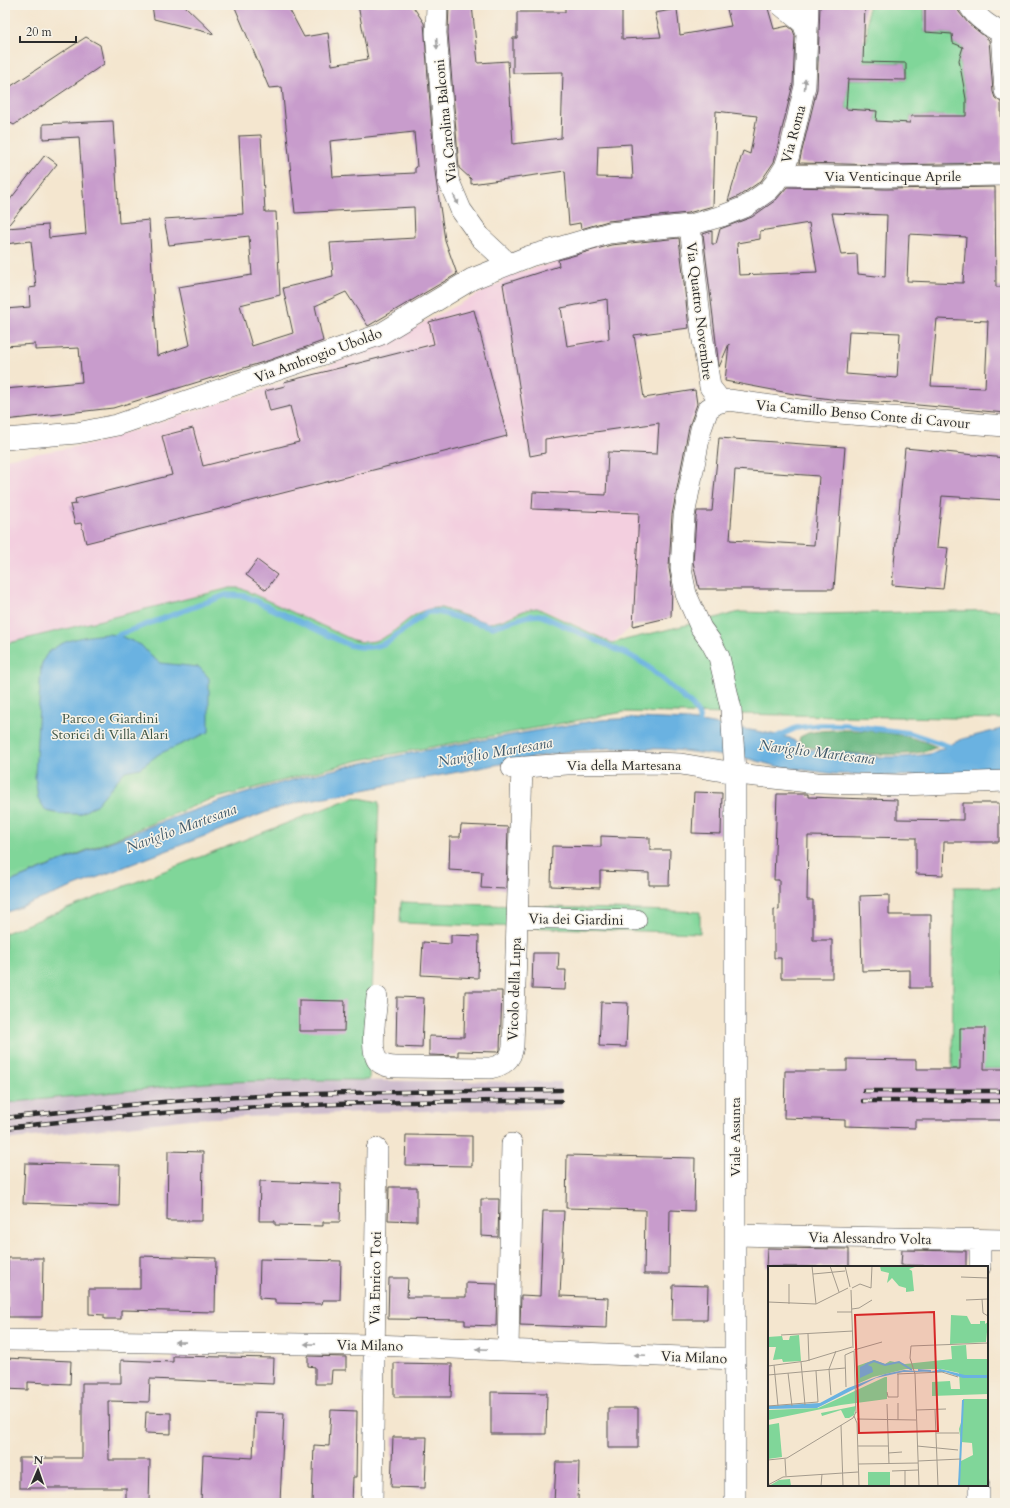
<svg xmlns="http://www.w3.org/2000/svg" width="1010" height="1508" viewBox="0 0 1010 1508" font-family="Cardo,serif">
  <style>
    .built { fill: #f3cfdf }
    .industrial { fill: #cfbdce }
    .green { fill: #80d699; stroke: #568062 }
    .forest { fill: #68b781; stroke: #4a7156 }
    .water { fill: #6ab2e1; stroke: #4a6e86 }
    .lines { fill: none; stroke-linecap: round; stroke-linejoin: round }
    .stream { stroke: #6ab2e1; stroke-width: 5.5 }
    .building { fill: #c89ccc; fill-rule: evenodd }
    .street-casing { stroke: #494744; stroke-width: 22 }
    .street { stroke: #fff; stroke-width: 21 }
    .rail-casing { stroke: #2b2b2b; stroke-width: 4.5 }
    .rail { stroke: #f7f3e8; stroke-width: 3; stroke-dasharray: 9; stroke-linecap: butt }
    .oneway { fill: #a0a0a0 }
    .labels { text-anchor: middle; stroke-width: 3; stroke-linejoin: round; paint-order: stroke }
    .street-label { font-size: 14px; fill: #2b2b2b; stroke: #f7f3e8 }
    .park-label { font-size: 14px; fill: #405646; stroke: #f7f3e8 }
    .water-label { font-size: 15px; font-style: italic; fill: #415a6b; stroke: #f7f3e8 }
    .inset-river { fill: none; stroke: #6ab2e1; stroke-width: 2 }
    .inset-road { fill: none; stroke: #a49b8d; stroke-width: 1 }
    .view { fill: #d62828; fill-opacity: 0.15; stroke: #d62828; stroke-width: 2 }
    .inset-edge { fill: none; stroke: #2b2b2b; stroke-width: 2 }
  </style>
  <rect width="100%" height="100%" fill="#f7f3e8"/>
  <filter id="ink" filterUnits="userSpaceOnUse"><feTurbulence type="fractalNoise" baseFrequency=".025" numOctaves="2"/><feDisplacementMap in="SourceGraphic" scale="8" xChannelSelector="R" yChannelSelector="G"/><feConvolveMatrix kernelMatrix="1 2 1 2 8 2 1 2 1" color-interpolation-filters="sRGB"/></filter>
  <filter id="wash" filterUnits="userSpaceOnUse"><feTurbulence type="fractalNoise" baseFrequency=".012" numOctaves="4" result="noise"/><feDisplacementMap in="SourceGraphic" scale="16" xChannelSelector="R" yChannelSelector="G"/><feGaussianBlur stdDeviation="0.9" result="paint"/><feColorMatrix in="noise" values="0 0 0 0 0 0 0 0 0 0 0 0 0 0 0 0 0 1.4 0 .05"/><feComposite in="paint" operator="in"/></filter>
  <g filter="url(#wash)">
    <rect width="100%" height="100%" fill="#f4e6cf"/>
    <path class="built" d="M601,242L607,307L684,294L690,328L634,336L644,398L695,390L699,417L659,423L655,514H639L633,626L612,643L542,609L531,608L494,623H488L441,608L418,612L386,638L376,642L360,643L240,588L221,589L136,612L5,644V459L96,443L284,382L392,341L428,320L502,282V278L555,262V256Z"/>
    <path class="industrial" d="M288,1080L561,1082V1109L367,1112L190,1119L5,1140V1103L206,1083Z"/>
    <path class="green" d="M868,5L924,6L925,32L952,34L953,43L963,47L959,60L966,99L967,164H943L944,116H911L910,124L876,121L877,111L846,109L848,79L906,80V63L813,60L814,53L867,40Z
      M230,588H240L353,640C394,652 403,606 441,608L488,623C505,623 519,609 537,608L612,643L740,612L817,614L1005,610V719L624,712L360,760L206,801L5,884V644Z
      M354,797L379,802L369,1080H288L206,1083L5,1103V933Z
      M954,887H1005V1069H952Z
      M401,902L700,912V933L400,923Z"/>
    <path class="forest" d="M820,731C858,728 902,731 937,747C930,750 924,752 916,753C898,756 808,755 799,741L800,737L808,733Z"/>
    <path class="water" d="M107,634L118,635L141,645L151,656L160,663L199,667L209,678V732L159,754L140,768L125,771L96,805L80,814H60L46,811L38,798L35,777L41,666C43,661 45,655 49,652C65,638 87,636 107,634Z
      M636,718L688,720L762,732L790,738L806,749L814,750L880,757H904L930,754L962,739L1005,728V773L893,776L835,774L775,766L750,759L666,749L610,748L564,752L304,801L272,810L5,913V884C93,849 183,810 274,785C372,757 474,742 574,724L601,720Z"/>
    <g class="lines">
      <path class="stream" d="M113,639L118,635L226,595L245,596L349,645C363,648 375,649 389,641L427,612H438L493,627L528,616L540,615L631,656L646,665L693,706L699,716L700,728
        M772,739L796,728L819,725H845L910,733L954,748"/>
    </g>
    <g id="blocks">
      <path class="building" d="M152,5H184L214,34L154,19Z
        M234,5H287L304,37L328,33L332,65L368,59L358,5H412L424,23L433,144L432,143L436,180L445,240L457,274L368,326L346,292L315,306L323,341L270,360L113,408L5,420V389L82,382L79,348L35,350V344L5,346V309L30,307L29,288L36,287L31,241L5,244V206L45,155L57,164L6,228L48,225L49,238L86,234L79,137L43,139V124L113,121L119,223L149,220L157,356L190,345L178,287L252,275L249,236L169,245L164,219L243,214L239,136L261,135L265,212H276L280,295L240,305L252,346L293,333L283,288L333,276L330,243L415,238L414,207L295,213L282,87L269,88ZM414,132L417,167L415,168V173L333,177L330,141Z
        M449,5H472L478,63L508,61L513,144L561,138L563,72L513,73V38H517V12H565V5H622V39L661,37L655,13L677,9L680,35L731,26L726,5H767L774,29L788,26L793,30L795,36L793,84L774,162L761,181L739,196L728,201L743,151L750,154L757,116L716,111L713,206L688,213L608,221L581,229L580,223L569,225L565,171L471,184V179L459,168L448,33ZM631,144L633,178L597,177L598,146Z
        M820,5H865L863,62L906,63V80L848,79L846,109L877,111L876,121L910,123L911,116H966V99L959,60L963,47L953,43L952,34L925,32V5H957L959,12L968,23L989,40L993,92L995,98L1001,102L1002,163L886,165L799,163L817,89Z
        M86,37L100,45L104,64L14,125L5,120V90Z
        M787,187L886,189L995,187L996,287H1005V413L896,403L838,400L794,394L725,381L729,344L719,367L703,234L712,231V244H716L720,229L752,217L776,200ZM832,213L887,215L885,277L858,274L857,254L841,255ZM809,223L817,272L739,275L737,243L760,239V231ZM909,234L966,237L963,283L907,281ZM937,319L988,321L985,388L931,386ZM849,331L900,333L897,378L846,374Z
        M679,238L689,328L634,335L644,398L695,390L697,404L689,427L672,515L669,568L672,587L671,617L633,626L639,513L532,509L533,492L606,495L608,452L657,454L659,423L545,439V453L530,456L503,284L559,266L558,260L611,245ZM607,299L609,339L567,346L561,308Z
        M474,310L507,436L86,543L81,523L75,524L70,505L76,504L75,499L172,475L162,436L193,428L203,466L299,442L290,406L270,411L265,391L285,386L284,382L434,344L429,322Z
        M719,438L845,447L834,589H699L693,562L696,518L697,511H712ZM735,470L819,476L814,545L730,540Z
        M905,448L1005,458V500L942,496L937,547L948,548L943,589L892,585Z
        M257,560L277,575L266,590L246,575Z
        M694,792L722,793L721,834L692,833Z
        M777,794H808V797L897,800V819L963,820V803H999V842H944L943,875L916,874V838L808,836L807,900H813V940H832V978H781V958H774V909L779,910V880H774Z
        M461,825L508,827L506,889L481,888L482,872L449,870L450,837H460Z
        M601,836L650,838V850H670L669,885H649V873L600,871V888L551,886L552,846L601,847Z
        M889,895V915H931V988H910V970L862,971L860,896Z
        M451,935L479,936L478,978L421,975L423,942L451,944Z
        M533,953H559L558,970H566L565,990L532,989Z
        M465,991H502L500,1050L498,1052L458,1051V1056L429,1055V1036L464,1037Z
        M397,997L424,998L422,1048L396,1047Z
        M299,1000L345,1001L344,1031H299Z
        M601,1002L628,1003L626,1047L599,1046Z
        M960,1028H985L984,1069H1005V1120H915V1128L845,1126V1120L784,1118L785,1071H847V1059L916,1060V1069H960Z
        M406,1135L472,1136V1166L405,1165Z
        M168,1151L203,1152L202,1221H167Z
        M567,1155L695,1158L694,1211L670,1210L669,1274H644L645,1210L566,1208Z
        M25,1163L120,1165L119,1206L23,1203Z
        M260,1181L341,1184L340,1222H323V1226L275,1225V1221H259Z
        M389,1187H417V1221L388,1220Z
        M481,1199H499L498,1237L481,1236Z
        M543,1211H564L560,1296L608,1298L607,1328L520,1325L521,1295L540,1296Z
        M767,1248L849,1249V1267H766Z
        M902,1250L966,1251V1267L901,1265Z
        M140,1256L216,1258L215,1312L121,1310V1319H104V1315L89,1314V1289H140Z
        M8,1258H43L42,1317H8Z
        M260,1259L341,1261L340,1300H323L322,1304L275,1303V1299L259,1298Z
        M389,1278H408L407,1297H466V1283L497,1284L496,1326L465,1325V1320L388,1319Z
        M673,1285L708,1286L707,1320H672Z
        M173,1356L274,1358L273,1384L150,1379L149,1402L108,1401L109,1460H150L149,1503L126,1502V1488H19V1458H82V1383H121V1360L173,1362Z
        M308,1356L346,1357V1370H332L331,1384H315V1367L308,1366Z
        M5,1358L71,1361L70,1384L28,1382V1390L5,1389Z
        M394,1363L452,1364L451,1397H394Z
        M491,1392L547,1393L546,1434H491Z
        M608,1408H638V1448H608Z
        M331,1410L357,1411L356,1477H353L352,1503H312L314,1445L329,1446Z
        M146,1412L171,1413V1434L145,1433Z
        M255,1412L284,1413L280,1503L201,1502L203,1455L253,1458Z
        M393,1437H427L425,1488L391,1487Z
        M556,1462H579L578,1503H554Z"/>
    </g>
  </g>
  <g filter="url(#ink)">
    <use href="#blocks" fill-opacity="0" stroke="#494744" stroke-width="1"/>
    <g class="lines">
      <g class="street-casing">
        <path id="street" d="M437,5L436,33L448,179L461,210L481,238L509,264
          M781,5L803,23L807,34
          M969,5C977,19 991,27 1005,35
          M1001,33L1005,91
          M780,175L886,177L1005,175
          M690,225L701,327L710,387L721,401
          M5,439L77,433L117,425L379,335L472,279L530,256L609,233L690,225L722,216L745,207L769,190L775,183L785,167L789,155L805,86L808,5
          M512,768L567,764L655,763L681,764L747,775L817,783L902,785L1005,781
          M517,917L636,920
          M377,997C376,1011 369,1051 378,1061C383,1066 390,1067 396,1067L490,1068C504,1065 511,1060 513,1046L522,767
          M735,1235L1005,1240
          M980,1267V1240
          M5,1340L374,1345L735,1359
          M508,1350L512,1144
          M372,1503L377,1149
          M735,1503V772L731,709L719,657L711,642L701,628L686,594L681,569L684,516L701,429L708,409L717,403L729,400L800,410L1005,426
          M979,1503V1485"/>
      </g>
      <use href="#street" class="street"/>
      <g class="rail-casing">
        <path id="rail" d="M864,1091H1005
          M863,1101H1005
          M5,1118C76,1110 148,1102 219,1098C333,1092 447,1091 561,1090
          M5,1128C190,1106 375,1100 561,1101"/>
      </g>
      <use href="#rail" class="rail"/>
    </g>
    <defs><path id="oneway-solid" d="M-6-.8H1V-3.2L6.5 0L1 3.2V.8H-6Z"/></defs>
    <g class="oneway">
      <use href="#oneway-solid" transform="translate(437 44) rotate(86)"/>
      <use href="#oneway-solid" transform="translate(805 84) rotate(-85)"/>
      <use href="#oneway-solid" transform="translate(456 200) rotate(64)"/>
      <use href="#oneway-solid" transform="translate(180 1342) rotate(-179)"/>
      <use href="#oneway-solid" transform="translate(310 1344) rotate(-179)"/>
      <use href="#oneway-solid" transform="translate(482 1349) rotate(-178)"/>
      <use href="#oneway-solid" transform="translate(640 1355) rotate(-178)"/>
    </g>
  </g>
  <g class="labels">
    <g class="street-label">
      <text transform="translate(445 121) rotate(-96)" y="5">Via Carolina Balconi</text>
      <text transform="translate(793 134) rotate(-75)" y="5">Via Roma</text>
      <text x="893" y="181">Via Venticinque Aprile</text>
      <text transform="translate(700 311) rotate(83)" y="5">Via Quattro Novembre</text>
      <text transform="translate(318 355) rotate(-20)" y="5">Via Ambrogio Uboldo</text>
      <text transform="translate(863 414) rotate(5)" y="5">Via Camillo Benso Conte di Cavour</text>
      <text x="624" y="770">Via della Martesana</text>
      <text transform="translate(576 919) rotate(1)" y="5">Via dei Giardini</text>
      <text transform="translate(514 989) rotate(-88)" y="5">Vicolo della Lupa</text>
      <text transform="translate(735 1137) rotate(-90)" y="5">Viale Assunta</text>
      <text transform="translate(870 1238) rotate(1)" y="5">Via Alessandro Volta</text>
      <text transform="translate(375 1278) rotate(-89)" y="5">Via Enrico Toti</text>
      <text transform="translate(370 1345) rotate(1)" y="5">Via Milano</text>
      <text transform="translate(694 1357) rotate(2)" y="5">Via Milano</text>
    </g>
    <g class="park-label">
      <text x="110" y="723">Parco e Giardini<tspan x="110" dy="16">Storici di Villa Alari</tspan></text>
    </g>
    <g class="water-label">
      <text transform="translate(495 752) rotate(-10)" y="5">Naviglio Martesana</text>
      <text transform="translate(817 752) rotate(7)" y="5">Naviglio Martesana</text>
      <text transform="translate(181 828) rotate(-20)" y="5">Naviglio Martesana</text>
    </g>
  </g>
  <g transform="translate(768 1266)">
    <rect width="220" height="220" fill="#f4e6cf"/>
    <path d="M112,0H150L141,3L144,5L146,25L138,26V22L131,20L124,12L119,17L121,7L113,5ZM183,49L199,50L203,58H212V55H217V58L220,56L218,76L182,78ZM31,69L33,95L15,96L14,93L5,94L8,81H0V71L14,70L15,74H21L22,70ZM198,79L199,93H220V128L164,130V116L182,115L183,123H192L191,107L173,103H138L105,111L89,118V100L106,94L117,98L122,95L137,98L184,93L183,80ZM117,111H119V133L73,139L0,154V144L50,142ZM195,133H220V220H190L193,195L205,189L204,177L193,176L191,163L195,150ZM88,140L86,149L81,152H77L73,144L54,150L53,147ZM11,157L14,191L0,193V159ZM100,206H122V219L100,220ZM22,213L23,220H1L11,214Z" fill="#80d699"/>
    <path d="M98,98L104,101L105,106L92,112V101ZM172,103L197,109H220V112H195L177,106H135L108,112L49,142L0,143V140L52,137L80,122L117,108L136,104L162,106Z" fill="#6ab2e1"/>
    <path class="inset-river" d="M97,99L106,95L117,99L131,96L144,104M150,104L163,105M191,220L195,134"/>
    <path class="inset-road" d="M44,0L48,38M62,0L71,26M77,0L82,21M45,8L77,5M193,11L220,12M21,18V38M84,22L92,18L103,22L104,0M83,24L85,82M214,33L215,47L220,50M198,34L220,33M0,36L48,38L80,22M84,43L91,42L104,34M69,46H84M40,68L41,95M13,69L85,65M86,84L114,76M86,85L88,147M33,96L37,139M6,99L10,140M0,100L38,95L84,81M20,107L24,140M129,108L174,106L190,111M0,109L77,102M78,121L77,89L86,85M119,126L120,131H130V108M63,129L61,103L68,85M130,137V154M119,138L121,198M0,140L50,136L48,105M148,144L178,143M167,144L170,220M86,150L89,157L91,220M89,153L148,154M73,159L75,220M168,167H191M90,180H120M149,180L190,184M120,187L134,186M17,193L18,210M0,194L19,192L85,152L88,146M150,195L193,193M90,198L150,197M137,204V219M124,205L150,204M0,219L15,211L90,206M53,220L54,208M151,220L147,108L142,92L143,80L220,77"/>
    <path class="view" d="M166,46L170,165L91,167L87,49Z"/>
    <rect width="220" height="220" class="inset-edge"/>
  </g>
  <rect width="1010" height="1508" fill="none" stroke="#f7f3e8" stroke-width="20"/>
  <g transform="translate(38 1470) rotate(2)" stroke="#f7f3e8" stroke-width="3" paint-order="stroke">
  <path d="M0-3L7 15L0 10L-7 15Z" fill="#2b2b2b"/>
  <text y="-6" font-size="11" font-weight="bold" text-anchor="middle" fill="#2b2b2b">N</text>
  </g>
  <path d="M20 36v6h56v-6" fill="none" stroke="#2b2b2b" stroke-width="2"/>
  <text x="26" y="36" font-size="12" fill="#2b2b2b" stroke="#f7f3e8" stroke-width="3" paint-order="stroke">20 m</text>
</svg>
